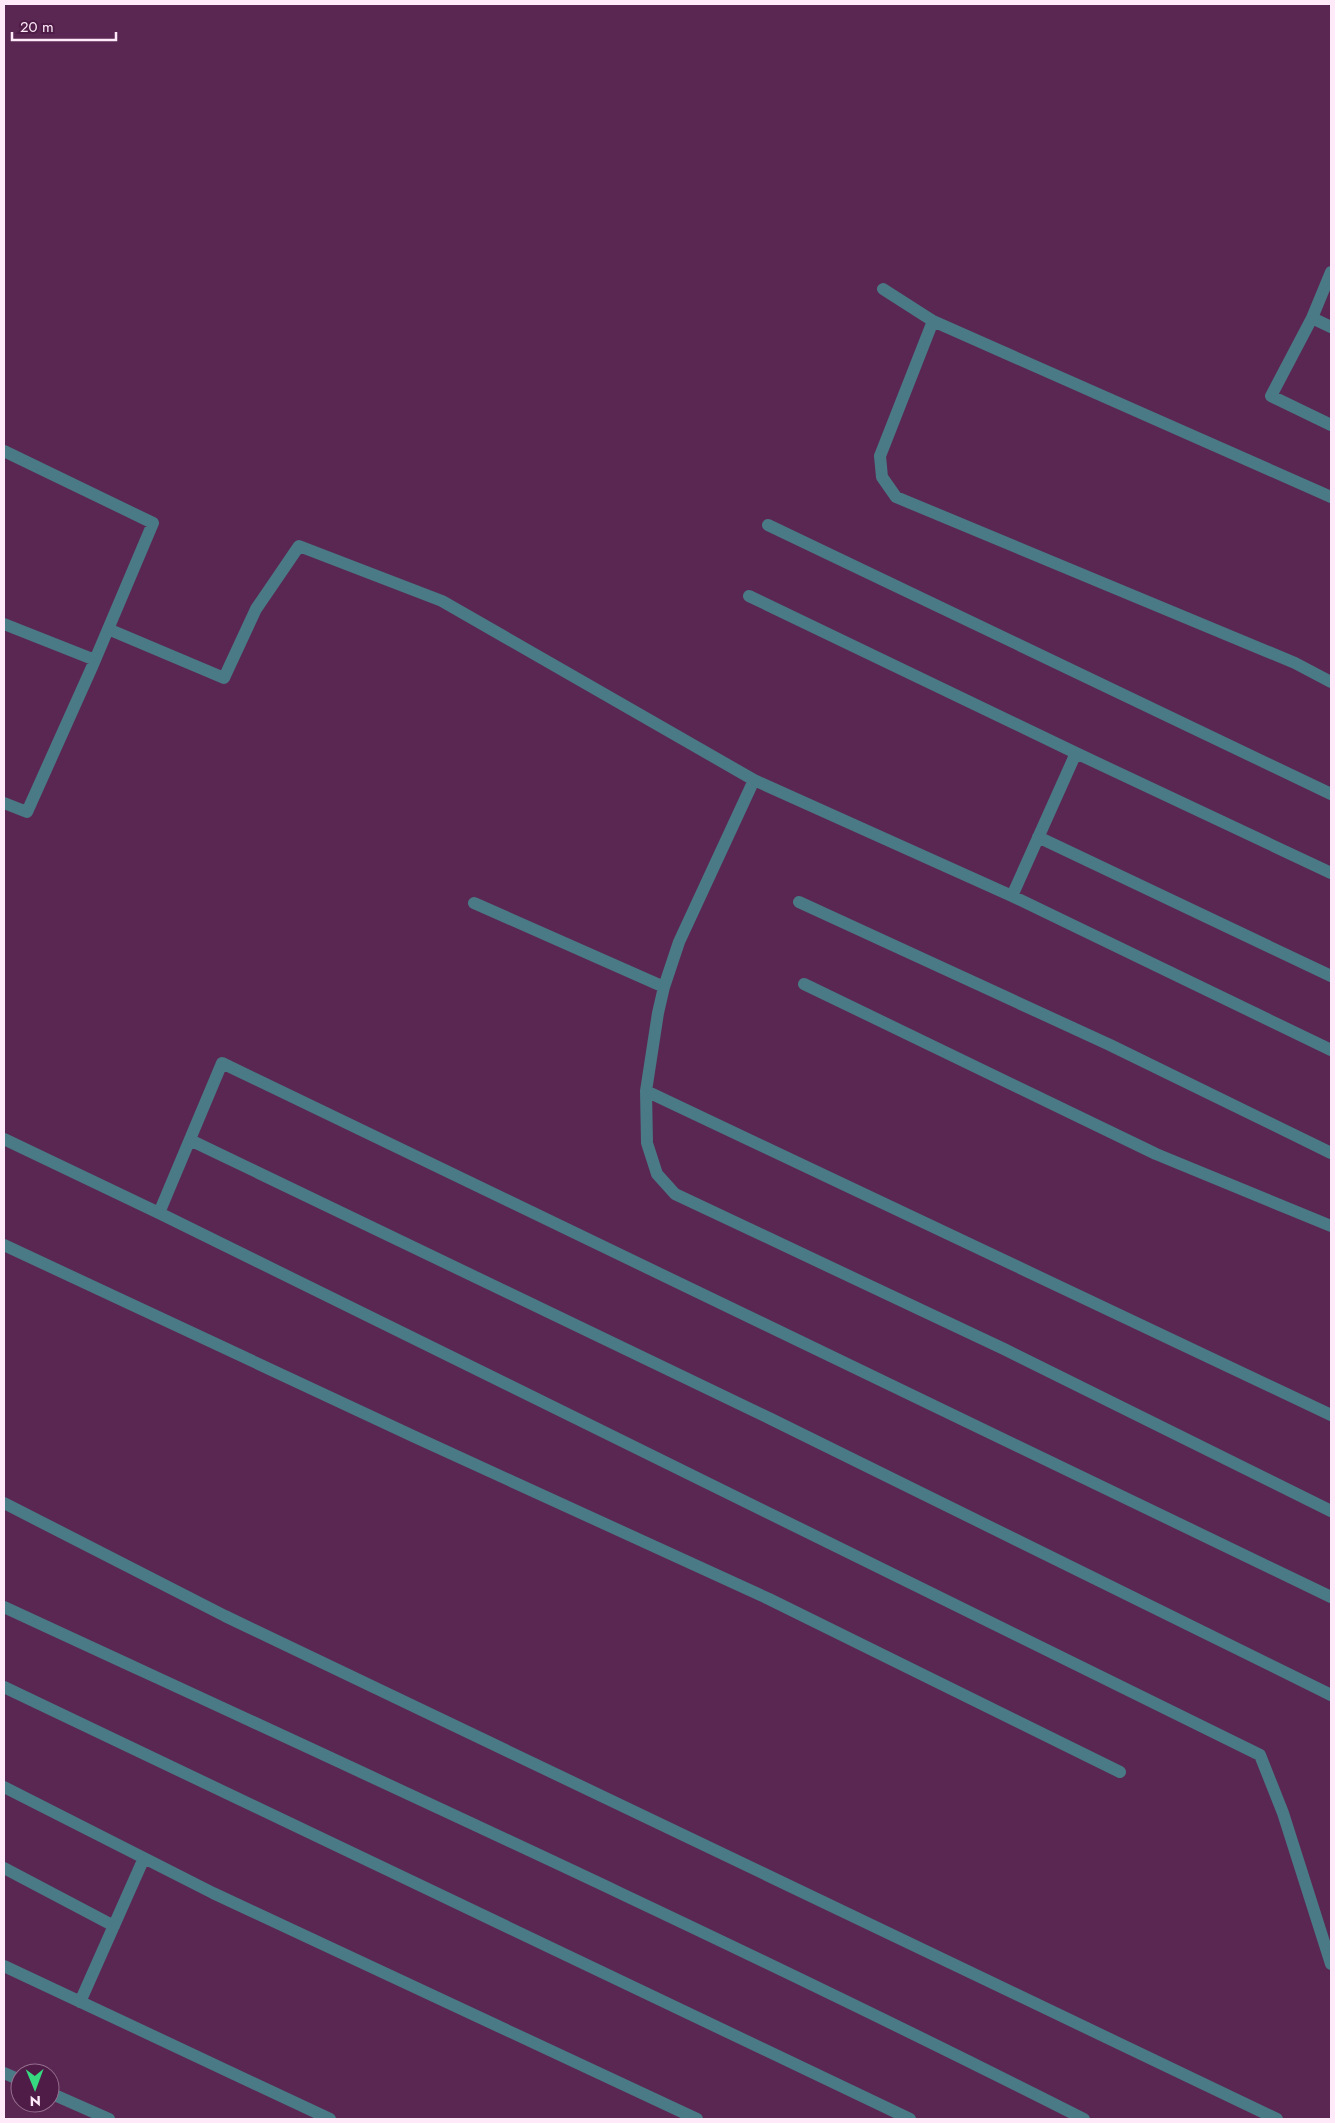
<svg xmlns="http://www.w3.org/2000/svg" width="1335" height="2123" viewBox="0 0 1335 2123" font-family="Jost,sans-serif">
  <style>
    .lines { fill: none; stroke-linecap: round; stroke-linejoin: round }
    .street { stroke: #497a85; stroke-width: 12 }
  </style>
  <rect width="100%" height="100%" fill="#5a2752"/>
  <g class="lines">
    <path class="street" d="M1331,272L1312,318L1271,396L1331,425
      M883,289L933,321L1331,497
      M1312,318L1331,327
      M933,321L880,456L882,477L896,497L1295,663L1331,682
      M4,451L153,523L92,667L27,812L4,803
      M768,525L1331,794
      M749,596L1076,753L1012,896
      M4,624L95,660
      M108,629L224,678L256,609L299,546L442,601L754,780L1012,896L1331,1050
      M1076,753L1331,873
      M754,780L679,942L664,987L658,1013L646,1091L647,1143L657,1174L675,1194L1004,1349L1331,1511
      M1038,837L1331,976
      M799,902L1110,1045L1331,1153
      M474,903L664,987
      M804,984L1156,1154L1331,1226
      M646,1091L1331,1415
      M4,1139L159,1213L1260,1755L1283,1813L1331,1964
      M190,1140L771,1419L1331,1695
      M159,1213L222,1063L1331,1597
      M4,1245L415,1437L769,1599L1120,1772
      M4,1503L225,1616L1277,2119
      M4,1607C365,1774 728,1939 1084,2119
      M4,1687L910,2119
      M4,1787L213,1893L697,2119
      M4,1868L114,1926
      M4,1966L330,2119
      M80,2002L144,1858
      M4,2073L20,2080
      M50,2093L109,2119"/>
  </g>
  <rect width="1335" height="2123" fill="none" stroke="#feeaf9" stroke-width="10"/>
  <g transform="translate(35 2088) rotate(179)"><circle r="24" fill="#4f1c47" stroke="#956e8e"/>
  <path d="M0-4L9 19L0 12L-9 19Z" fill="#36d880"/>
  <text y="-8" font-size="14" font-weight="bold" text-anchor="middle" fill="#feeaf9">N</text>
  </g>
  <path d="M12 32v8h104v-8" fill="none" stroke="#feeaf9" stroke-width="2.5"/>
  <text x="20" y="32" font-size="15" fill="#feeaf9" stroke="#4f1c47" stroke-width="4" paint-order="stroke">20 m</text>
</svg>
